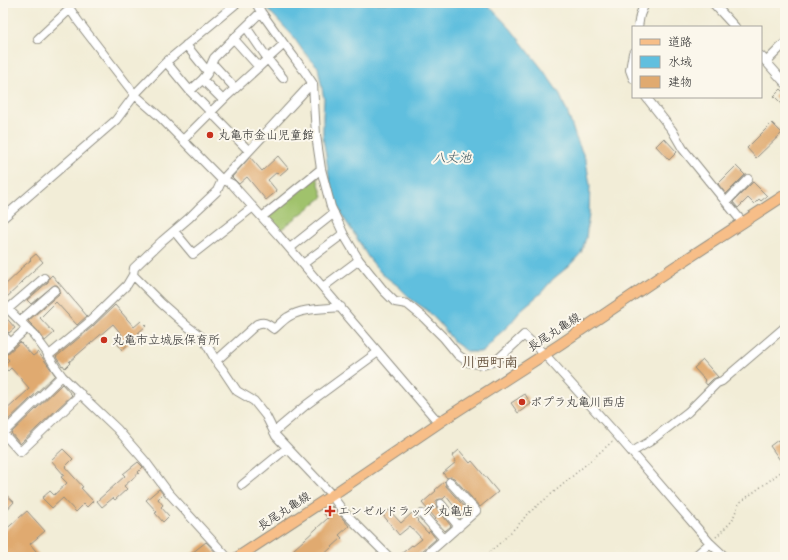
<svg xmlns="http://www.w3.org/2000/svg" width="788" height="560" viewBox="0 0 788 560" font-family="Mali,'Klee One',sans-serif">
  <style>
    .green { fill: #a0c26c; stroke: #66764c }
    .water { fill: #60bfde; stroke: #467584 }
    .building { fill: #e0aa70 }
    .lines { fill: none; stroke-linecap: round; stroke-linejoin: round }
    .minor-casing { stroke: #8e8c81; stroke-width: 10 }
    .major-casing { stroke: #8e8c81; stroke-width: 12 }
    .path { stroke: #8e8c81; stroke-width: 1.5; stroke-dasharray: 1 3; stroke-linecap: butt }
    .minor { stroke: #fff; stroke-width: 8 }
    .major { stroke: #f7be88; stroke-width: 10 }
    .poi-dot { fill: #c8321e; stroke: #fbf7ec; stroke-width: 1.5 }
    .labels { text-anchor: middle; stroke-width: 4; stroke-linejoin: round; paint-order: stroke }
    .poi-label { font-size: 12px; fill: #2b2b2b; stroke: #fbf7ec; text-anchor: start }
    .street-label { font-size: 12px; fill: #2b2b2b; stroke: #fbf7ec }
    .water-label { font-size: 13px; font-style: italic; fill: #3b5761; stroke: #fbf7ec }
    .quarter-label { font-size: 14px; font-weight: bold; fill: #6a5743; stroke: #fbf7ec }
  </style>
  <rect width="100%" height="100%" fill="#fbf7ec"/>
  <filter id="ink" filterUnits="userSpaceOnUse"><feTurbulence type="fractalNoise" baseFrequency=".025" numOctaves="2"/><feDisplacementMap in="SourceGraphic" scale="8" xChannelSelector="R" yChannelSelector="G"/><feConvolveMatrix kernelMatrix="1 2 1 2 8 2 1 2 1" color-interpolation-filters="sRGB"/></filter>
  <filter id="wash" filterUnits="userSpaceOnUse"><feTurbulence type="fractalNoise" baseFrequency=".012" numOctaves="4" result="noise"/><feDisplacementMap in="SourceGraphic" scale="16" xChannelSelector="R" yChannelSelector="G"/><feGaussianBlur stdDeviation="0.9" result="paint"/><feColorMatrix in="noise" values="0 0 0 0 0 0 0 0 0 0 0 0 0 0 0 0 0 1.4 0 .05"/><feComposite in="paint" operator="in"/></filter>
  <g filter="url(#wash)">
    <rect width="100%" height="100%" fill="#f2edd7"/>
    <path class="green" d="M317,177L323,197L279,231L269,218V215Z"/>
    <path class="water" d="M262,3H486L510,28L543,70L559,93L568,114L576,138L586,161L590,185L589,213L586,238L581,253L569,266L553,279L540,294L523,308L509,325L498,335L483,352H468L454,342L441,325L427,310L412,300L398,286L382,274L368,257L355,235L343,217L335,201L329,177L326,155L323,139V116L324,99L318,67L303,51L292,35Z"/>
    <g id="blocks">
      <path class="building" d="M781,89L785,93V107L774,96Z
        M772,123L782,133L756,158L747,148Z
        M664,138L677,152L669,160L656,146Z
        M278,156L288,168L280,175L277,172L268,180L277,191L266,200L247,177L239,184L232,177L250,157L262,171Z
        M736,166L745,175L726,194L718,184Z
        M753,182L767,196L761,201L759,199L754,204L748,198L738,208L733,202Z
        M36,254L43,262L22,281L23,282L6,298L3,294V287L21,270L20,269L31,260L30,259Z
        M52,275L87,316L77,325L56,302L40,318L54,333L45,341L38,331L28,321L59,294L60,291V289L57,285H54L31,304L27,300L48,282L49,278Z
        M115,305L134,327L141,321L146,326L138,333L140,334L122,350L116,342L123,336L113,324L69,362L70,363L65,368L63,365L62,366L56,357L92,327Z
        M3,314L15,328L9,333L7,331L3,330Z
        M20,342L33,356L38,352L45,361L55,375L3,425V413L28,390L29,388L11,368L8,371L3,366L9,360L5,356Z
        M703,360L718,377L713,379L707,385L704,381L705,380L694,368Z
        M62,384L72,395L20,444L11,433Z
        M525,394L531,404L518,413L511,403Z
        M778,440L785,451V456L780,460L770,446Z
        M63,449L73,459L65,467L83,487L81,488L93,501L87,507L84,504L76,512L63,498L52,508L42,498L50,491L54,495L67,483L61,477L64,475L51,460Z
        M459,450L470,463L472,461L498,492L480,507L454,478L451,477L447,478L443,473L456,462L452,456Z
        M138,462L143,467L138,472L139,473L124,486L127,489L115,500L113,498L102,507L97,501L125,476L123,474Z
        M445,481L446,486L468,511L464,514L462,512L460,514L446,496L443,499H440L437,500L436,502V507L451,526L445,531L435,520L436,519L422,503L436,491L435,490Z
        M159,489L163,494L158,499L163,505L161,507L169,516L163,522L155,513L157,512L146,500Z
        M3,492L14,502L3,514Z
        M332,506L349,526L339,535L342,538L321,557H299L293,550L328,518L323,513Z
        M389,510L401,523L412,513L418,520L417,521L428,533L430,531L436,539L415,557H404L401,554L412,545L413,546L422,539L410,526L399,535L383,515Z
        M27,511L45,531L30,544L41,557H3V532Z
        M206,542L220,557H187L197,549Z"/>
    </g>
  </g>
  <g filter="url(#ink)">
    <use href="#blocks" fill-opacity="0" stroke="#8e8c81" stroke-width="1"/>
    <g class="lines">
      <g class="minor-casing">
        <path id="minor" d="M66,3L78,21L135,95L159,116L220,178L232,184L279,236L439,423
          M256,3L261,12L284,44L305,72L313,84L316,135L321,169L331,207L344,235L359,260L384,291L395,302L407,304L424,318L444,338L458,355L468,362L483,365L496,361L524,335L548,358L618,436L710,543L725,557
          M713,3L735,27
          M246,27L270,62L283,78
          M638,27L640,15L645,3
          M233,38L259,67
          M38,39L70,9
          M186,45L208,72
          M633,53L630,70L633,78
          M761,56L785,83
          M766,62L785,43
          M212,63L235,88
          M203,80L223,100
          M190,91L202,80L207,74L214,58L228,44L261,12
          M646,97L672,130L683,149L743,223
          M183,140L227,96L284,44
          M249,151L312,83
          M726,202L748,179
          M262,217L321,169
          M3,218L116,120L137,92L166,62L237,3
          M174,231L193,254L253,207
          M290,248L334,213
          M303,264L343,234
          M133,275L162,304L187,326L203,338L216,361L223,370L237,391L254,401L266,416L276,436L328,491L344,512L389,557
          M323,287L359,260
          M3,304L34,335L46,351L56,368L62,376L70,384L117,429L145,461L168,492L227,557
          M8,309L44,278
          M20,321L55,290
          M3,335L11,343
          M3,350L27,328
          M48,356L88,323L127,285L133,275L134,268L162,241L189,218L198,209L217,191L222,180L249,151L190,91L166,62
          M216,361L257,324C266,321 267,324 274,329C279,325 283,320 288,317C302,308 325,309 341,307
          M274,432L306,405L378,352
          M3,433L20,452L81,394
          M3,433L62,376
          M632,452L649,442L688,412L717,383L722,381L785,327
          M242,485L287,448
          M441,504L459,527
          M422,514L444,539
          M424,557L476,511L450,482
          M694,557L710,543"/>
      </g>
      <g class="major-casing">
        <path id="major" d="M238,557L331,496L443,420L559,345L673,268L785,195"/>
      </g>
      <path class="path" d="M716,537L732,521L739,503L773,478L785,468
        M484,557L501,542L524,519L525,516L560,487L613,441"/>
      <use href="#minor" class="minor"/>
      <use href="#major" class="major"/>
    </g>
  </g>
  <g class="poi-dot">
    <circle cx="210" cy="135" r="4"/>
    <circle cx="104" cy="340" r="4"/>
    <circle cx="522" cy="402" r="4"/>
    <path d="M328 505h4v4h4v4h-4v4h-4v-4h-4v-4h4z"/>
  </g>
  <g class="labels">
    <g class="poi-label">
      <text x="218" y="139">丸亀市金山児童館</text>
      <text x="112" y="344">丸亀市立城辰保育所</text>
      <text x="530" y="406">ポプラ丸亀川西店</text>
      <text x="338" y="515">エンゼルドラッグ 丸亀店</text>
    </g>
    <g class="street-label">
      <text transform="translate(554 332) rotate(-33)" y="4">長尾丸亀線</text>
      <text transform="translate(284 511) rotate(-33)" y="4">長尾丸亀線</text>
    </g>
    <g class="water-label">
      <text x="452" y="162">八丈池</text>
    </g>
    <g class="quarter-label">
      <text x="490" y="367">川西町南</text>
    </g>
  </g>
  <rect width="788" height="560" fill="none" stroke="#fbf7ec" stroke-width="16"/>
  <rect x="632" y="26" width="130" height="72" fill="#fbf7ec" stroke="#a8a59f"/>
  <rect x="640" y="39" width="20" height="6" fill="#f7be88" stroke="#a8a59f"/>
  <text x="668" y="46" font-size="12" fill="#2b2b2b">道路</text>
  <rect x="640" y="56" width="20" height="12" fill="#60bfde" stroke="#a8a59f"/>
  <text x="668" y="66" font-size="12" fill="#2b2b2b">水域</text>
  <rect x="640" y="76" width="20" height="12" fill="#e0aa70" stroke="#a8a59f"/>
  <text x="668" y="86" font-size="12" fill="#2b2b2b">建物</text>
</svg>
